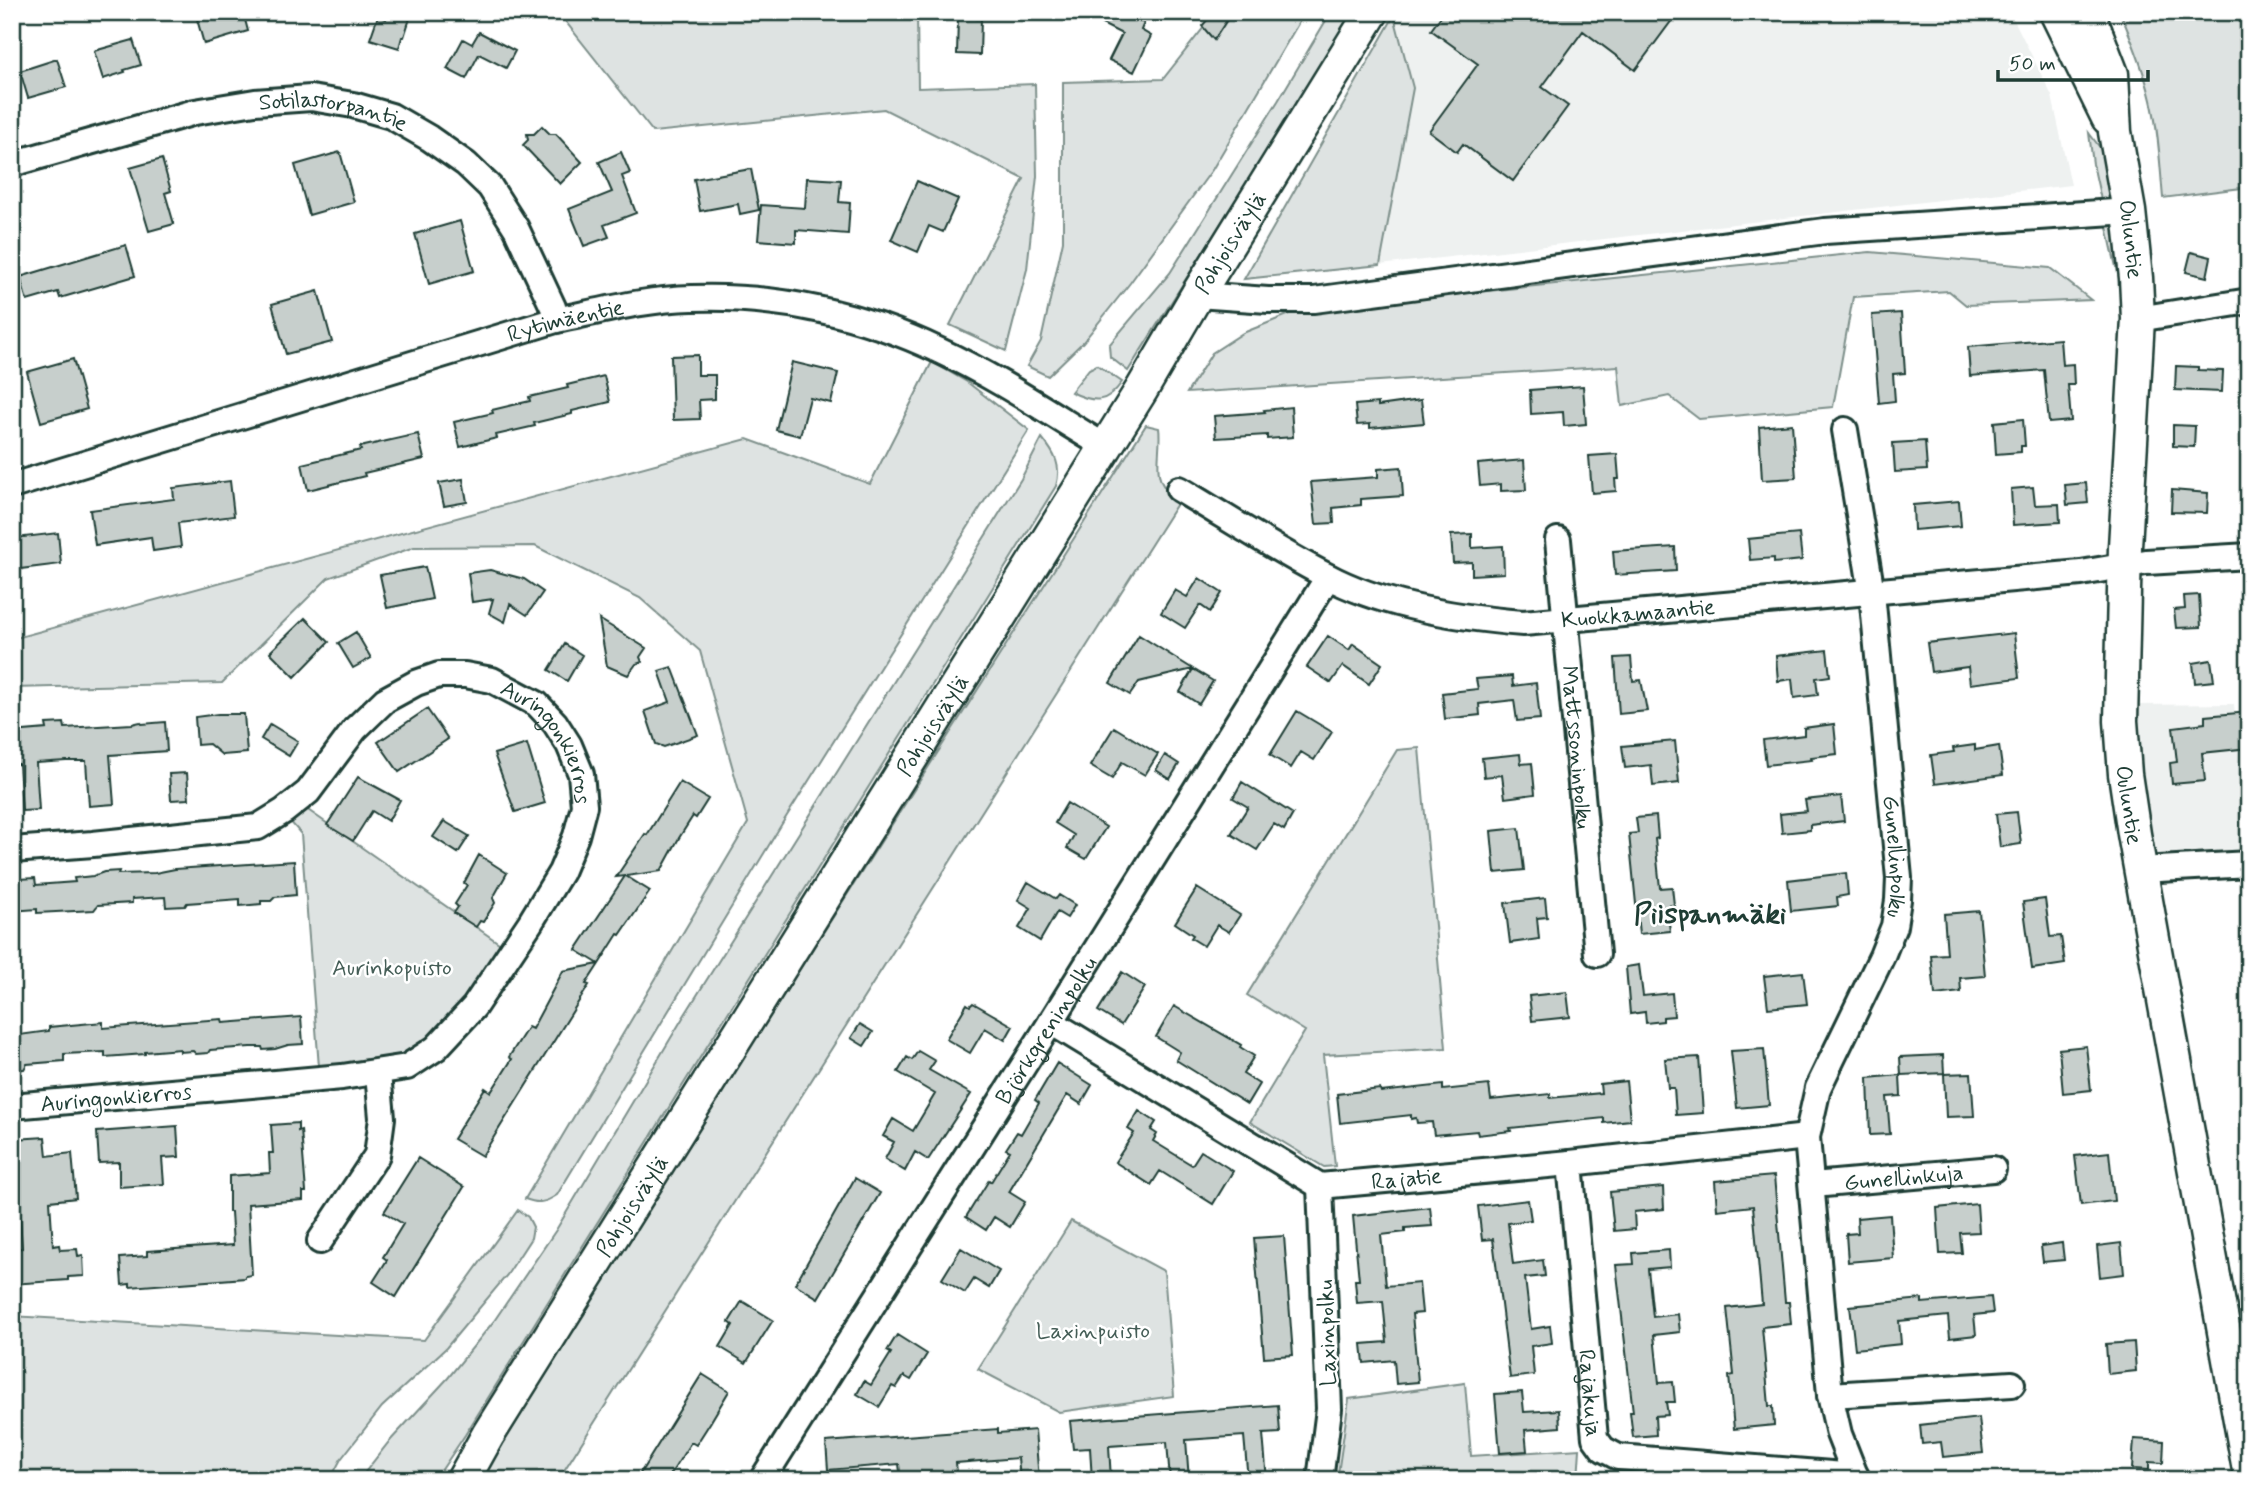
<svg xmlns="http://www.w3.org/2000/svg" width="2261" height="1492" viewBox="0 0 2261 1492" font-family="Mynerve,sans-serif">
  <style>
    .built { fill: #eef1f0 }
    .green { fill: #dee3e2; stroke: #7e908b; stroke-width: 2 }
    .building { fill: #c7cfcc; stroke: #1f3d34; stroke-width: 2 }
    .lines { fill: none; stroke-linecap: round; stroke-linejoin: round }
    .minor-casing { stroke: #1f3d34; stroke-width: 30 }
    .major-casing { stroke: #1f3d34; stroke-width: 37 }
    .minor { stroke: #fff; stroke-width: 24 }
    .major { stroke: #fff; stroke-width: 32 }
    .labels { text-anchor: middle; stroke-width: 5; stroke-linejoin: round; paint-order: stroke }
    .street-label { font-size: 23px; fill: #1f3d34; stroke: #fff }
    .park-label { font-size: 23px; fill: #455e57; stroke: #fff }
    .district-label { font-size: 30px; font-weight: bold; fill: #1f3d34; stroke: #fff }
  </style>
  <rect width="100%" height="100%" fill="#fff"/>
  <filter id="ink" filterUnits="userSpaceOnUse"><feTurbulence type="fractalNoise" baseFrequency=".0143" numOctaves="2"/><feDisplacementMap in="SourceGraphic" scale="14" xChannelSelector="R" yChannelSelector="G"/><feConvolveMatrix kernelMatrix="1 2 1 2 8 2 1 2 1" color-interpolation-filters="sRGB"/></filter>
  <g filter="url(#ink)">
    <path class="built" d="M1396,12H2010L2052,96L2071,185L1380,265L1413,89L1394,16Z
      M2234,704L2247,853L2151,858L2137,764L2138,705Z"/>
    <path class="green" d="M554,12H917L918,88L1035,84L1037,176L1027,269L1006,351L950,325L1024,179L884,109L653,132L565,21Z
      M1216,12H1305L1212,170L1130,283L1083,342L1048,376L1027,366L1041,341L1063,241V82L1163,79Z
      M1331,12H1354L1128,371L1110,357L1109,345L1170,273L1278,101Z
      M2120,12H2249V187L2163,198C2160,166 2159,132 2151,100C2144,70 2132,40 2120,12Z
      M1394,16L1413,88L1380,265L1244,279Z
      M2089,133L2107,157L2116,214L2120,267H2116L2093,164Z
      M1870,252L2050,268L2091,300L1966,305L1949,291L1853,297L1833,407L1699,419L1669,396L1622,406L1618,366L1187,393L1212,353L1243,333L1300,310Z
      M932,362L967,382L1029,430L783,822L557,1195C545,1203 538,1204 525,1199L748,823L700,651L640,598L535,546L414,547L328,578L222,683L12,688V639L747,439L870,484Z
      M1097,365L1122,382C1107,404 1094,403 1071,392L1089,369Z
      M1146,425L1159,428C1162,447 1152,475 1166,489C1170,493 1176,496 1180,499L558,1480H481L651,1203Z
      M1042,438C1055,454 1062,466 1056,486L465,1435L435,1480H359L388,1443L448,1378L494,1321L556,1230L684,1016L1021,479Z
      M1419,748L1446,1048L1323,1055L1335,1166L1324,1167L1250,1122L1305,1031L1247,995L1397,750Z
      M305,808L506,948L468,1003L431,1040L406,1055L319,1067L301,834L289,820Z
      M518,1210L528,1217L533,1227L531,1238L507,1275L446,1348L382,1407L341,1459L330,1480H12V1316L424,1340Z
      M1071,1221L1164,1271L1174,1396L1059,1412L978,1369Z
      M1465,1383L1471,1456L1580,1449L1578,1480H1337L1349,1399Z"/>
    <path class="building" d="M195,12H243L248,31L204,44Z
      M388,12H412L404,37H402L399,48L370,39L378,16L386,19Z
      M962,12L977,13V19L981,18L980,55L957,54L958,18L962,17Z
      M1108,12H1122L1144,23L1141,30L1151,36L1134,72L1109,60L1122,34L1102,24Z
      M1214,12H1232L1214,40L1202,26Z
      M1444,12H1678L1635,70L1583,31L1542,87L1568,106L1513,181L1463,144L1457,152L1429,131L1478,64L1431,30Z
      M479,32L515,51L506,68L479,54L466,79L447,69L463,39L472,44Z
      M133,40L141,65L124,70L125,72L103,79L94,51Z
      M57,59L66,87L28,98L20,71Z
      M542,126L550,134H556L582,162L560,184L523,145L528,140L527,134H534Z
      M340,152L354,202L309,215L295,165Z
      M621,152L630,173L622,176L636,213L604,225L609,237L584,246L569,209L612,192L599,162Z
      M162,159L171,191L165,193L174,224L149,231L130,168Z
      M751,169L759,210L740,214L738,204L700,211L694,179Z
      M807,178L841,180L839,202L850,203L848,234L796,230V243L758,240L761,205L805,208Z
      M917,181L958,199L943,232L929,226L918,252L891,240Z
      M460,221L474,271L429,284L415,234Z
      M126,245L135,276L60,298L58,292L27,301L20,277Z
      M2191,252L2211,257L2207,277L2186,272Z
      M318,291L332,342L286,354L272,304Z
      M1901,313L1905,373L1893,374L1895,401L1879,403L1872,315Z
      M2060,339L2062,365L2073,364L2074,385H2068L2071,421L2049,423L2044,370L1970,376L1968,347Z
      M698,355V375H715V399L699,400L700,419L673,420L671,356Z
      M73,359L87,409L41,422L27,372Z
      M792,362L838,373L831,403L810,398L800,436L776,430Z
      M2176,366L2198,367V370L2223,371L2222,392L2175,390Z
      M604,376L610,402L572,411V414L534,423L535,426L496,435L497,438L460,447L454,422L493,413L492,410L530,401L529,397L568,388L567,385Z
      M1583,386L1586,424L1564,426L1563,412L1531,414L1530,390Z
      M1421,400L1424,423L1370,428V424L1357,425L1355,405L1378,403V406Z
      M1291,407L1293,437L1267,439V435L1216,438L1214,416L1265,412L1264,410Z
      M2023,419L2025,446H2021V452L1996,454L1994,422Z
      M1792,424L1796,478L1762,480L1759,427Z
      M2173,425L2195,426L2194,447L2173,446Z
      M418,434L424,459L364,473L365,476L308,490L302,464L361,450L360,447Z
      M1925,441L1927,470L1895,472L1893,443Z
      M1617,454L1619,479H1615L1616,491L1592,493L1589,456Z
      M1524,460L1526,490L1501,491V484L1480,486L1478,464Z
      M1401,467L1403,496L1361,499V505L1333,508L1334,523L1316,524L1311,482L1378,477V469Z
      M463,479L467,502L444,506L439,483Z
      M230,481L234,516L178,523L181,547L153,551L151,537L95,545L90,510L174,499L173,488Z
      M2086,483L2088,503L2067,505L2065,485Z
      M2033,487L2035,505L2059,504L2060,522L2013,525L2011,489Z
      M2172,490L2208,493L2207,513L2171,512Z
      M1959,501L1961,526L1914,530L1913,505Z
      M58,533L61,564L12,570V546L16,545L15,538Z
      M1472,534V548L1503,546L1504,573L1472,575V562L1453,563L1451,535Z
      M1799,534L1802,560L1774,563V558L1750,560L1748,539Z
      M1675,547L1676,571L1615,575L1613,551Z
      M425,567L432,599L387,608L380,575Z
      M490,570L524,579L543,592L527,615L510,604L505,622L489,613L493,599L472,602L468,573Z
      M1199,578L1222,593L1210,612L1200,605L1185,628L1161,613L1175,590L1187,597Z
      M2199,595L2201,627L2176,628L2174,610L2185,609L2184,596Z
      M305,618L329,642L295,677L270,652Z
      M599,619L646,648L640,657L642,662L636,664L628,675L607,666Z
      M356,632L371,658L353,668L338,643Z
      M2014,633L2019,678L1970,684L1968,667L1931,672L1927,643Z
      M1139,635L1177,659L1193,669L1139,682L1130,695L1110,683Z
      M1328,636L1349,650L1353,644L1382,664L1369,684L1343,666L1331,683L1307,667Z
      M565,644L582,655L567,681L549,670Z
      M1827,650L1830,676L1816,678L1818,695L1794,698L1792,679L1778,681L1776,656Z
      M1631,657L1633,681L1641,680L1647,711L1619,714L1615,658Z
      M2211,660L2214,681L2195,683L2193,663Z
      M672,667L698,735L664,747L656,744L645,711L670,702L659,671Z
      M1193,669L1213,681L1199,704L1180,692Z
      M1512,676L1513,686L1536,683L1540,719L1517,721L1514,700L1479,704L1480,715L1445,719L1442,693L1478,689L1476,679Z
      M427,709L448,739L399,772L378,742Z
      M1297,711L1332,732L1314,760L1301,752L1291,768L1270,755Z
      M2249,712V748L2202,753L2205,781L2172,784L2170,763L2177,762L2173,727L2205,723V716Z
      M218,714H244L247,753L222,755L209,744L197,745L195,717Z
      M140,722L142,724L165,722L167,751L110,755L114,804L89,806L86,761H66L36,763L39,810L22,811L19,764L12,765V732L47,729L46,724L64,723L65,728L132,724Z
      M270,724L298,741L289,756L261,739Z
      M1834,724L1837,754L1811,757L1812,760L1766,765L1763,740L1804,735V728Z
      M1114,727L1158,754L1145,775L1122,762L1112,779L1090,766Z
      M1675,741L1679,783L1653,786L1651,765L1625,768L1622,746Z
      M527,744L545,803L515,812L494,754Z
      M1975,745V750L1999,746L2003,775L1935,784L1931,755L1954,752L1953,748Z
      M1520,754L1521,764L1532,763L1535,794L1505,798L1502,775L1484,777L1482,758Z
      M1165,755L1179,764L1170,779L1156,770Z
      M187,773L189,799L171,800L169,774Z
      M358,777L400,800L388,821L372,811L353,841L327,825Z
      M680,782L708,799L696,818L693,816L679,838L661,871L626,876L650,891L620,935L618,934L599,964L576,950L625,876L616,877L645,834L647,835Z
      M1242,782L1293,814L1284,830L1274,824L1257,850L1231,834L1248,807L1233,798Z
      M1841,796L1844,821L1810,825V830L1782,833L1780,814L1807,811L1805,800Z
      M1067,803L1106,827L1086,859L1067,848L1074,835L1055,823Z
      M2017,812L2021,844L2000,847L1996,814Z
      M1656,816L1658,838L1655,839L1660,888L1672,887L1674,905L1667,906L1670,931L1639,934L1629,834L1638,833L1636,818Z
      M444,821L469,836L458,853L433,837Z
      M1519,828L1524,870L1495,873L1491,831Z
      M479,855L507,873L493,898L495,903L483,922L480,921L476,927L454,913L458,907L455,904L467,885L464,883Z
      M294,861L296,895L275,897L271,901H261V904L240,906V899L187,903L185,906L166,907L165,897L132,899V903L98,905L94,910L37,913V909L12,911V883L19,882V879L35,878L36,885L75,882L74,878L93,876L104,872L119,871L118,874L155,873L175,869Z
      M1846,873L1848,895L1837,897L1838,906L1791,911L1788,880Z
      M1028,882L1056,899L1059,895L1075,905L1067,918L1057,912L1040,941L1019,928L1031,908L1018,900Z
      M1197,888L1240,915L1229,932L1217,925L1204,946L1191,938L1193,935L1175,923Z
      M1545,898L1547,917L1537,918L1539,939L1510,943L1505,903Z
      M2045,899L2050,937L2061,936L2065,964L2032,969L2023,902Z
      M1979,911L1985,976L1960,978L1961,992L1935,995L1931,955L1947,954L1944,914Z
      M599,964L586,984L589,985L482,1156L453,1139L485,1088L491,1092L512,1059L509,1057L528,1027L532,1029L563,971Z
      M1639,965L1643,996L1672,993L1674,1016L1663,1017V1021L1646,1023L1645,1012L1630,1014L1626,967Z
      M1122,972L1145,987L1121,1025L1098,1011Z
      M1803,972L1807,1004L1768,1008L1764,976Z
      M1567,992L1570,1017L1532,1021L1529,996Z
      M973,1003L1013,1026L1005,1040L985,1028L970,1053L946,1039L967,1004L970,1006Z
      M1174,1006L1241,1045L1240,1047L1254,1056L1243,1074L1259,1084L1247,1104L1176,1060L1180,1052L1156,1037Z
      M301,1017L303,1044L288,1045L275,1049L263,1050L262,1047H250L210,1050L208,1053L196,1054L193,1051L180,1052V1049L145,1052V1054L105,1057V1052L64,1054V1061L27,1064L24,1069L12,1070V1036L49,1031V1027L103,1022V1028L222,1019L223,1023Z
      M860,1024L873,1032L864,1046L851,1038Z
      M2086,1046L2091,1090L2063,1093L2059,1049Z
      M1764,1049L1769,1105L1737,1108L1731,1051Z
      M918,1051L935,1061L929,1070L971,1094L928,1160L915,1152L905,1171L885,1159L894,1142L883,1136L893,1119L913,1131L935,1094L898,1072L907,1057L912,1060Z
      M1943,1055L1944,1073L1901,1075L1900,1057Z
      M1699,1057L1703,1113L1676,1115L1674,1088H1668L1665,1059Z
      M1057,1063L1092,1085L1081,1104L1067,1095L1009,1192L1025,1202L1010,1227L994,1217L986,1230L966,1217L989,1180L991,1182L1010,1151L1006,1149L1017,1132L1021,1134L1039,1103L1035,1100Z
      M1971,1073L1974,1116L1946,1117L1944,1074Z
      M1900,1075L1901,1096L1887,1097L1890,1134L1870,1135L1868,1078Z
      M1626,1081L1630,1120L1604,1123V1118L1510,1128L1511,1131L1478,1135L1477,1131L1434,1135L1432,1122L1417,1123L1416,1118L1411,1119V1115L1340,1123L1337,1094L1380,1089L1381,1092L1443,1085V1090L1489,1085L1491,1100L1550,1094V1098L1601,1093L1600,1084Z
      M1139,1111L1156,1122L1151,1130L1157,1134L1153,1141L1192,1165L1201,1151L1233,1171L1213,1204L1160,1171L1151,1185L1115,1162L1134,1133L1128,1129Z
      M298,1123V1131L301,1130L306,1192H303V1200L248,1204L252,1275L245,1276V1278L130,1287V1284L122,1285L120,1258L147,1256V1251L233,1245L231,1212H229V1176L270,1173L269,1153H273L271,1125Z
      M177,1126L179,1157L162,1158L164,1184L119,1187V1162L99,1163L97,1132Z
      M45,1137L47,1156L72,1153L76,1198L50,1201L53,1246L59,1245L60,1250L77,1249L78,1256L83,1255L84,1276L68,1277V1280L12,1284V1249L22,1248L15,1139Z
      M2109,1152L2114,1201L2081,1205L2075,1156Z
      M418,1158L464,1187L396,1297L373,1282L387,1260L383,1257L403,1224L384,1212Z
      M1774,1176L1785,1302H1789L1791,1324L1762,1327L1769,1406H1773L1774,1425L1734,1429L1729,1376L1734,1375L1727,1308L1762,1304L1753,1206L1717,1210L1715,1181Z
      M855,1178L880,1193L818,1298L795,1284Z
      M1663,1187L1664,1209L1634,1212L1635,1229L1614,1231L1610,1192Z
      M1528,1200L1531,1220L1508,1223L1513,1264L1543,1260L1545,1276L1525,1278L1531,1329L1550,1326L1552,1343L1531,1346L1534,1375L1510,1378L1493,1239L1482,1240L1478,1206Z
      M1977,1204L1979,1232L1960,1233L1962,1253L1940,1254L1937,1208Z
      M1430,1207L1432,1226L1405,1228V1232L1381,1235L1386,1286L1419,1283L1422,1313L1412,1314L1418,1382L1396,1384L1394,1360L1364,1363L1362,1344L1387,1342L1383,1301L1357,1303L1355,1280H1359L1353,1216Z
      M1890,1215L1893,1258L1848,1262L1846,1234L1858,1233L1857,1218Z
      M1284,1236L1293,1355L1264,1357L1254,1238Z
      M2062,1243L2064,1260L2043,1262L2041,1246Z
      M2121,1243L2124,1274L2100,1277L2097,1246Z
      M961,1248L999,1271L989,1288L974,1279L965,1293L942,1279Z
      M1669,1250L1670,1267L1648,1269L1653,1317L1678,1314L1680,1332L1654,1335L1659,1383L1673,1382L1675,1402H1666L1668,1415L1655,1416L1656,1435L1633,1437L1630,1412H1633L1616,1265L1634,1264L1633,1253Z
      M1991,1297L1993,1313L1974,1315L1976,1335L1950,1338L1948,1316L1899,1321L1901,1344L1855,1349L1850,1306L1922,1299V1303Z
      M742,1301L773,1320L746,1363L720,1347L733,1325L729,1322Z
      M897,1335L927,1354L911,1380L904,1376L896,1388L892,1386L879,1407L857,1394L864,1381L871,1385L891,1353L887,1351Z
      M2134,1342L2136,1371L2108,1374L2106,1344Z
      M702,1374L729,1391L710,1423L696,1445L691,1442L667,1480H636Z
      M1522,1392L1524,1412L1559,1410L1560,1427L1525,1430L1527,1451L1500,1453L1495,1394Z
      M1278,1405L1280,1433L1263,1434L1267,1480H1248L1244,1436L1186,1440L1189,1480H1170L1167,1442L1109,1446L1111,1480H1092L1090,1448L1073,1449L1070,1421Z
      M1979,1418L1983,1453L1943,1457L1941,1442L1922,1444L1920,1425Z
      M998,1429V1433L1035,1430L1039,1480H1020L1018,1458L956,1463L958,1480H901L899,1464L828,1470L826,1442Z
      M2134,1439L2164,1441L2163,1463L2149,1462V1470L2132,1469Z"/>
    <g class="lines">
      <g class="minor-casing">
        <g id="minor">
          <path id="s1" d="M12,164L195,112L255,102L311,98L353,105L391,116L429,138L466,164L490,187L516,228L553,307L556,320"/>
          <path d="M1197,295L1268,300H1314L1825,231L2129,211"/>
          <path d="M2138,319L2249,301"/>
          <path id="s2" d="M1845,430L1872,593L1899,878L1898,900L1894,926L1882,956L1818,1088L1807,1137L1830,1395L1839,1434L1857,1480"/>
          <path id="s3" d="M12,486L556,320C601,311 646,299 692,298C777,295 863,314 940,351C998,378 1051,414 1106,447"/>
          <path id="s4" d="M1179,489C1228,518 1276,550 1327,576C1383,606 1460,618 1523,623L2081,573L2146,562L2249,556"/>
          <path id="s5" d="M1558,540L1597,954"/>
          <path id="s6" d="M12,850L93,844L258,827L284,811L308,792L355,729L385,700L416,683L439,675H465L492,680L537,704L555,723L569,745L581,774L584,806L576,836L561,872L530,923L474,1007L436,1048L407,1067L342,1077L12,1106"/>
          <path d="M2141,870L2249,864"/>
          <path id="s7" d="M1051,1022L1320,1186L1570,1163L1807,1137"/>
          <path id="s8" d="M1570,1163L1595,1438L1603,1449L1618,1457L1856,1476"/>
          <path id="s9" d="M1813,1185L1993,1169"/>
          <path d="M320,1241L377,1155L382,1118L378,1073"/>
          <path d="M1830,1395L2012,1384"/>
          <path id="s10" d="M762,1480L1051,1022L1328,577"/>
          <path d="M1320,1480L1329,1409L1320,1186"/>
        </g>
      </g>
      <g class="major-casing">
        <g id="major">
          <path d="M2056,12L2108,118"/>
          <path id="s11" d="M2088,12L2112,74L2115,132L2129,211L2136,278L2138,319L2125,547L2121,721L2125,774L2134,834L2249,1470"/>
          <path id="s12" d="M463,1480L488,1435L1142,389L1197,295L1372,12"/>
        </g>
      </g>
      <use href="#minor" class="minor"/>
      <use href="#major" class="major"/>
    </g>
  </g>
  <g class="labels">
    <g class="street-label">
      <text dy="8" stroke="none"><textPath href="#s1" startOffset="331">Sotilastorpantie</textPath></text>
      <text dy="8" stroke="none"><textPath href="#s11" startOffset="233">Ouluntie</textPath></text>
      <text dy="8" stroke="none"><textPath href="#s12" startOffset="1456">Pohjoisväylä</textPath></text>
      <text dy="8" stroke="none"><textPath href="#s3" startOffset="578">Rytimäentie</textPath></text>
      <text dy="8" stroke="none"><textPath href="#s4" startOffset="490">Kuokkamaantie</textPath></text>
      <text dy="8" stroke="none"><textPath href="#s12" startOffset="889">Pohjoisväylä</textPath></text>
      <text dy="8" stroke="none"><textPath href="#s6" startOffset="630">Auringonkierros</textPath></text>
      <text dy="8" stroke="none"><textPath href="#s5" startOffset="208">Mattssoninpolku</textPath></text>
      <text dy="8" stroke="none"><textPath href="#s11" startOffset="800">Ouluntie</textPath></text>
      <text dy="8" stroke="none"><textPath href="#s2" startOffset="430">Gunellinpolku</textPath></text>
      <text dy="8" stroke="none"><textPath href="#s10" startOffset="532">Björkgreninpolku</textPath></text>
      <text transform="translate(116 1097) rotate(-5)" y="8">Auringonkierros</text>
      <text dy="8" stroke="none"><textPath href="#s9" startOffset="91">Gunellinkuja</textPath></text>
      <text dy="8" stroke="none"><textPath href="#s7" startOffset="402">Rajatie</textPath></text>
      <text dy="8" stroke="none"><textPath href="#s12" startOffset="322">Pohjoisväylä</textPath></text>
      <text transform="translate(1326 1333) rotate(-92)" y="8">Laxinpolku</text>
      <text dy="8" stroke="none"><textPath href="#s8" startOffset="231">Rajakuja</textPath></text>
    </g>
    <g class="park-label">
      <text x="392" y="975">Aurinkopuisto</text>
      <text x="1093" y="1338">Laxinpuisto</text>
    </g>
    <g class="district-label">
      <text x="1710" y="923">Piispanmäki</text>
    </g>
  </g>
  <rect width="2261" height="1492" fill="none" stroke="#fff" stroke-width="42"/>
  <rect x="21" y="21" width="2219" height="1450" fill="none" stroke="#1f3d34" stroke-width="2.5" filter="url(#ink)"/>
  <path d="M1998 70v10h150v-10" fill="none" stroke="#1f3d34" stroke-width="3.5"/>
  <text x="2009" y="70" font-size="21" fill="#1f3d34" stroke="#ffffff" stroke-width="5" paint-order="stroke">50 m</text>
</svg>
